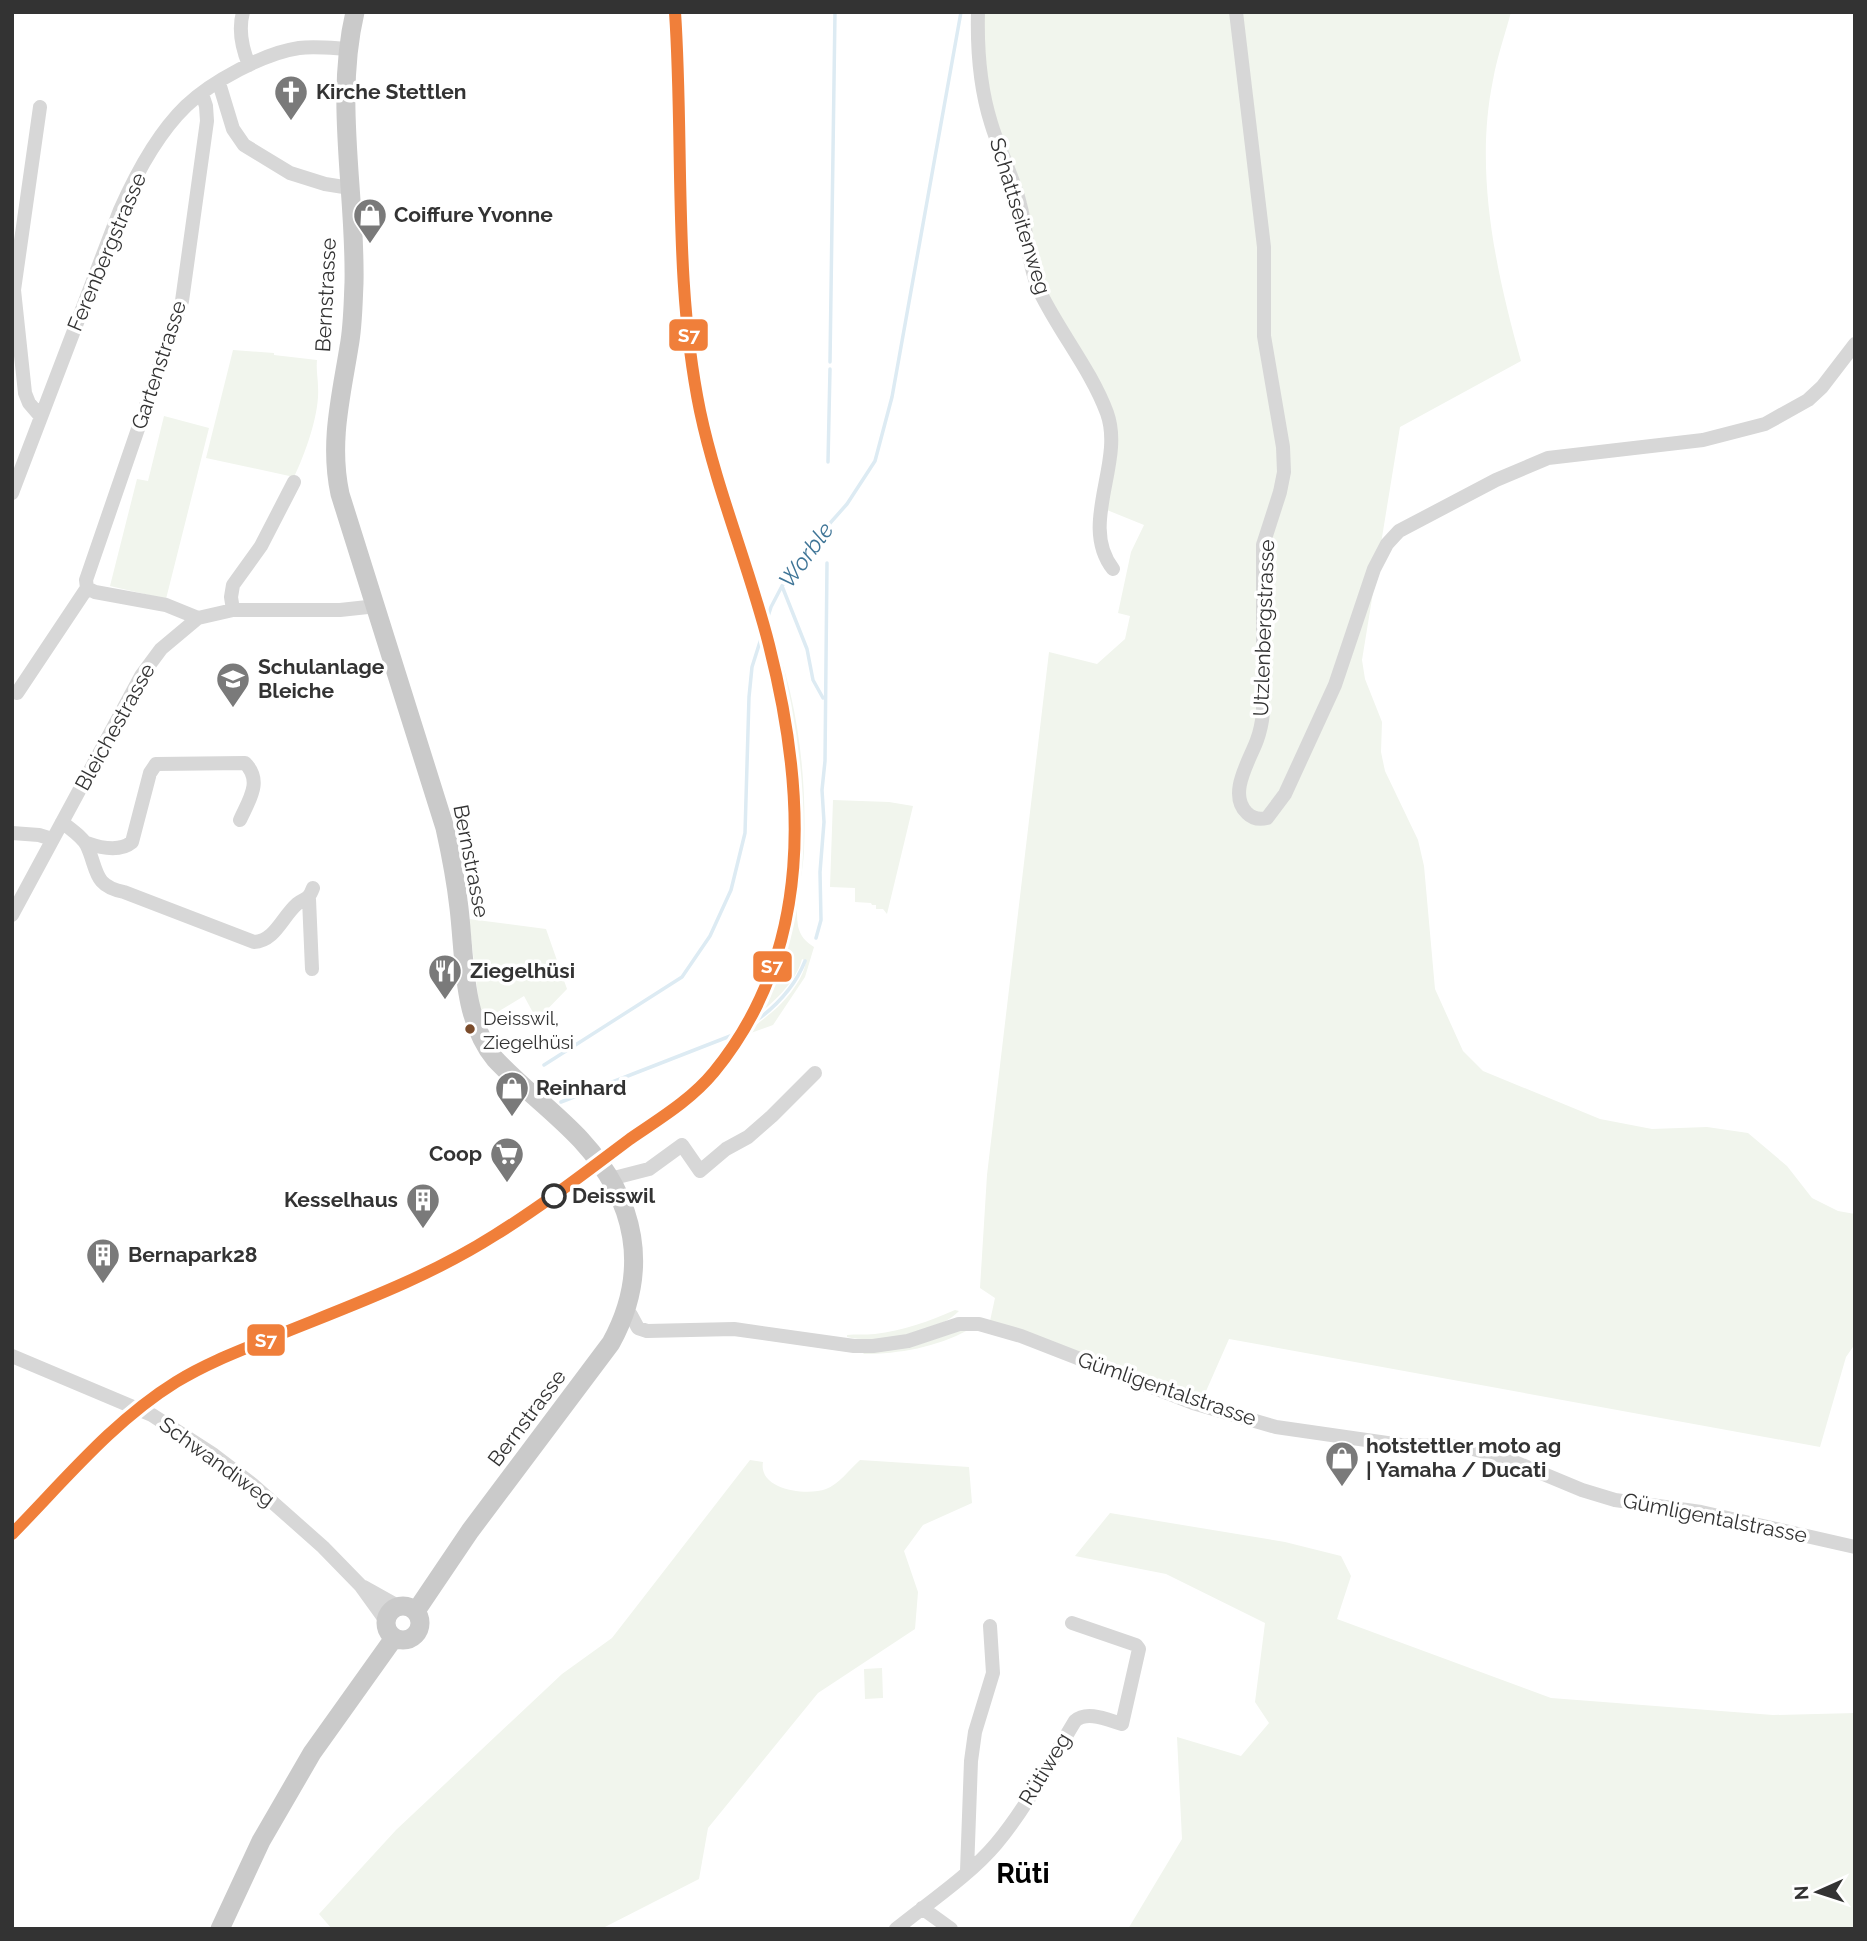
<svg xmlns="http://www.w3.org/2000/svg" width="1867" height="1941" viewBox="0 0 1867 1941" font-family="Raleway,sans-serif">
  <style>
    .green { fill: #f1f5ed }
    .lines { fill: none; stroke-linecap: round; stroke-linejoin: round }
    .stream { stroke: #ddebf3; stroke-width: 3.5 }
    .minor { stroke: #d7d7d7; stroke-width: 14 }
    .major { stroke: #cacaca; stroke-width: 19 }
    .rail { stroke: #bebebe; stroke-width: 3.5; stroke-dasharray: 7 5; stroke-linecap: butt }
    .rail-1-casing { stroke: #fff; stroke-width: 18 }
    .rail-1 { stroke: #f07f3a; stroke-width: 12 }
    .bus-dot { fill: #7a4b2a; stroke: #fff; stroke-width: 2.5 }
    .stop-dot { fill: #fff; stroke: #333; stroke-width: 3.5 }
    .labels { text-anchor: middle; stroke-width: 7; stroke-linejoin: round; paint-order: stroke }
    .bus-label { font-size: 19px; fill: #333; stroke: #fff; text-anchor: start }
    .poi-label { font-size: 21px; font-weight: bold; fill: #333; stroke: #fff; text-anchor: start }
    .street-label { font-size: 21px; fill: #333; stroke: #fff }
    .stop-label { font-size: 21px; font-weight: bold; fill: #333; stroke: #fff; text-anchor: start }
    .water-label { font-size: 23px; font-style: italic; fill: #3f7597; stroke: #fff }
    .district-label { font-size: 28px; font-weight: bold; fill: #000; stroke: #fff }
    .line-badge { stroke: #fff; stroke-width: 2.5 }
    .badge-label { font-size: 19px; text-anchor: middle; font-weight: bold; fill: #fff }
  </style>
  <rect width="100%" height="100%" fill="#fff"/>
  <path class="green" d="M978,12H1511C1505,35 1497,57 1493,80C1474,172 1496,272 1521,361L1400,427L1362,660L1365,679L1382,722L1381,752L1385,771L1418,840L1424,866L1435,989L1463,1051L1483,1071L1600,1119L1652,1129L1707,1127L1748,1133L1787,1166L1812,1198L1838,1211L1855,1214V1344L1846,1357L1820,1447L1229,1339L1203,1398L990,1321L995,1298L980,1288L987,1175L1049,652L1097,664L1125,639L1130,616L1118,613L1131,552L1144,525L1102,508L1112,431L1049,308L991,124Z
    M233,350L274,353V355L317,360C316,370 318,378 318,387C320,413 305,454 294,477L206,458Z
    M164,416L209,428L166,599L110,586L137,479L148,481Z
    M768,624C798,694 807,776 804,851C803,876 794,902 798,926C800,936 806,942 814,947L805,977L773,1025L751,1033C755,1024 759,1023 766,1017C782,1005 803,982 806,961L802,959C797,980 776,1000 760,1013C775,982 788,950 794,917C811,821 797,716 768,624Z
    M833,800L889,802L913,806L887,914L883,909H876V905H872L871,903L855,902V888L830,887Z
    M469,919L546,929L567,989L537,1020L524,996L481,1022Z
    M955,1310L959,1311C937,1334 877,1344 847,1337V1335C856,1334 865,1335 875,1334C902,1331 930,1321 955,1310Z
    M968,1330C937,1347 899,1354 864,1354L862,1352L952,1331Z
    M750,1460L763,1462C758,1490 807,1496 826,1489C838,1485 850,1469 860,1460L969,1467L972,1503L923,1525L904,1551L918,1592L915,1629L818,1693L708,1828L699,1879L601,1929H332L319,1914L396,1830L562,1674L612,1638Z
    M1110,1513L1285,1542L1341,1556L1351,1576L1337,1619L1551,1698L1773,1715L1855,1713V1929H1128L1182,1839L1177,1737L1241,1756L1269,1723L1255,1702L1265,1623L1166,1574L1075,1556Z
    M882,1668L883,1698L865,1699L864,1669Z"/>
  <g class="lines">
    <path class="stream" d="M830,362L835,12
      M828,462L830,369
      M782,586L807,649L813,680L823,698
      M816,938L821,920L820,872L824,822L822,790L825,761L827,563
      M544,1065L682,977L710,936L731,890L745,833L749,697L752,667L771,607L782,586L816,539L847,504L875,461L892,397L961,12
      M561,1102L738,1033C766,1016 793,992 805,961"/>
    <path class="minor" d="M243,12C238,30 242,48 249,65
      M978,12C977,49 980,88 991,123C999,150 1013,176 1020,204C1028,233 1027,264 1040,292C1060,333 1091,370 1107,413C1125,463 1078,524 1113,569
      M1236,12L1264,247V336L1283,447L1284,472L1280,492L1263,545V713C1262,722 1260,732 1257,740C1250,760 1227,794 1247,813C1253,819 1259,820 1267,818L1285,794L1335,685L1374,569L1387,544L1399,531L1496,480L1548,458L1703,440L1765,424L1808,400L1822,387L1855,344
      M219,83L233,129L244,145L290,173L325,184L350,188
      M40,107L14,290L25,393L29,403L41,417
      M12,493L120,210C136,174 157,134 186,106C211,82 264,53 299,48C315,46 331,48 347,49
      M233,610L231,597L233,585L261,546L294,482
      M198,618L166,605L95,592L87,588L86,580L182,301L207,121L206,106L202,94
      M17,693L87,588
      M62,822C70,829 83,837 87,846C98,870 93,886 124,892L254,942C275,941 282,917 297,904C306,897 308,901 313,888
      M12,833L39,835L52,839
      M87,843C101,848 120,852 132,842L150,773L156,764L245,763C263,781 249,800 240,820
      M309,899L312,969
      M12,915L141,676L161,649L198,618L233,610H340L377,606
      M610,1179L649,1169L682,1145L700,1171L726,1149L748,1137L772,1116L815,1073
      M625,1311L631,1315L638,1328L647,1331L734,1329L854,1346H873L908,1341L959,1324H979L1021,1336L1193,1403L1276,1427L1401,1445L1451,1446L1473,1449L1500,1456L1582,1490L1615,1500L1701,1512L1855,1547
      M12,1356L152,1415L214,1455L252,1484L323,1547L360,1585L386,1621
      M364,1587L398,1606
      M967,1871L971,1761L975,1732L993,1673L990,1626
      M922,1908L951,1929
      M896,1929C928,1903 970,1875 996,1844C1027,1807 1050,1762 1075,1721C1087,1710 1108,1720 1122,1724L1139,1649L1136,1645L1072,1623"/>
    <path class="major" d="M355,12C334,101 356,193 354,283C353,304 353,326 349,347C341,397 329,443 340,494L445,828C451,855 456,881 459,908C465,958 462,1019 495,1059C522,1088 554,1111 581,1140C636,1200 651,1270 611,1343L470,1531L416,1611
      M386 1623a17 17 0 1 1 34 0a17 17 0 1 1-34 0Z
      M220,1929L261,1841L312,1753L394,1638"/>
    <path class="rail" d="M680,78V12"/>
    <g class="rail-1-casing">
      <path id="rail-1" d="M12,1534C64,1481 113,1421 176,1382C210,1361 247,1348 283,1333C355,1304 429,1277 495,1235C542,1206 586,1172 630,1139C659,1119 691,1100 714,1072C815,949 806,791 769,645C749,566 717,491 700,411C673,280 684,145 675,12"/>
    </g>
    <use href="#rail-1" class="rail-1"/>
  </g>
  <defs>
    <g id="church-pin" transform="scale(1.75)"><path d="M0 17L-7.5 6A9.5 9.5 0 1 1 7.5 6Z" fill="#7a7a7a" stroke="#fff"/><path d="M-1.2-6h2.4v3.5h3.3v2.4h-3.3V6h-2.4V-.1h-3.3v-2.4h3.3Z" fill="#fff"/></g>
    <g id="shop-pin" transform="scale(1.75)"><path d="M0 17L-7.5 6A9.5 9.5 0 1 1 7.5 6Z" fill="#7a7a7a" stroke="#fff"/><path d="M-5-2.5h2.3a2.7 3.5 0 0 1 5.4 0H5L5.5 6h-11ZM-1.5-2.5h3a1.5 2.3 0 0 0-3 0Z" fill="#fff"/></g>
    <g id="school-pin" transform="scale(1.75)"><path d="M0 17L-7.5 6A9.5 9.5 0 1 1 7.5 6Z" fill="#7a7a7a" stroke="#fff"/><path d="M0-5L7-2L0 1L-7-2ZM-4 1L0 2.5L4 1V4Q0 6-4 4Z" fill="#fff"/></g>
    <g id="restaurant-pin" transform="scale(1.75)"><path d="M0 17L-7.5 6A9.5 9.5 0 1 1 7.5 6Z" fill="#7a7a7a" stroke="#fff"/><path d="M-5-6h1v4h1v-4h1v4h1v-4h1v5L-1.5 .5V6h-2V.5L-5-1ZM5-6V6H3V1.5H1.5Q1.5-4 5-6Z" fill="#fff"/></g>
    <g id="supermarket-pin" transform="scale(1.75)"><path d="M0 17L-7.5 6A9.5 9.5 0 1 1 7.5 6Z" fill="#7a7a7a" stroke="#fff"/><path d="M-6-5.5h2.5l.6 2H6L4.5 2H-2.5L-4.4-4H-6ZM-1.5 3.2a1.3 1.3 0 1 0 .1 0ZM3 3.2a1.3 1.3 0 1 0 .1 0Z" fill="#fff"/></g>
    <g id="building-pin" transform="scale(1.75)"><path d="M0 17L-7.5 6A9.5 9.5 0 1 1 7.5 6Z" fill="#7a7a7a" stroke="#fff"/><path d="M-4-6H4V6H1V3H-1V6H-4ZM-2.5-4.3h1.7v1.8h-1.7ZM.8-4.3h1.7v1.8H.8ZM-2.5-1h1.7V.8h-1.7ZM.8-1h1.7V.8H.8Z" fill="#fff"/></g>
  </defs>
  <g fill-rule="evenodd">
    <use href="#church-pin" x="291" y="92"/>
    <use href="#shop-pin" x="370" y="215"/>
    <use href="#school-pin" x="233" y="679"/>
    <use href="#restaurant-pin" x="445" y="971"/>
    <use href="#shop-pin" x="512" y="1088"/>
    <use href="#supermarket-pin" x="507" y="1154"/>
    <use href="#building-pin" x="423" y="1200"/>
    <use href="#building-pin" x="103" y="1255"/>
    <use href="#shop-pin" x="1342" y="1458"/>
  </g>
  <circle class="bus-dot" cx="470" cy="1029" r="6"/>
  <circle class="stop-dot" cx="554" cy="1196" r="11"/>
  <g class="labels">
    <g class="bus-label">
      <text x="483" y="1025">Deisswil,<tspan x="483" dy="24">Ziegelhüsi</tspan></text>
    </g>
    <g class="poi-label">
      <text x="316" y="99">Kirche Stettlen</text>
      <text x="394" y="222">Coiffure Yvonne</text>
      <text x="258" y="674">Schulanlage<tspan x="258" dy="24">Bleiche</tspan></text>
      <text x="470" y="978">Ziegelhüsi</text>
      <text x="536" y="1095">Reinhard</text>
      <text x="482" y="1161" text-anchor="end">Coop</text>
      <text x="398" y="1207" text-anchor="end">Kesselhaus</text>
      <text x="128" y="1262">Bernapark28</text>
      <text x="1366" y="1453">hotstettler moto ag<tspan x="1366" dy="24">| Yamaha / Ducati</tspan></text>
    </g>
    <g class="street-label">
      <text transform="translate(1020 216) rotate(73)" y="7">Schattseitenweg</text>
      <text transform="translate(107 252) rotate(-67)" y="7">Ferenbergstrasse</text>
      <text transform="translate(326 295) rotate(-87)" y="7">Bernstrasse</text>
      <text transform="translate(159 365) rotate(-72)" y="7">Gartenstrasse</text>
      <text transform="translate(1264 628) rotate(-88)" y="7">Utzlenbergstrasse</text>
      <text transform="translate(115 727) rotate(-61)" y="7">Bleichestrasse</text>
      <text transform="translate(471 861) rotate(79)" y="7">Bernstrasse</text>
      <text transform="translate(1167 1389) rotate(19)" y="7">Gümligentalstrasse</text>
      <text transform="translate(527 1418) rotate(-53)" y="7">Bernstrasse</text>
      <text transform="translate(217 1462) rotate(36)" y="7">Schwandiweg</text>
      <text transform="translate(1715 1518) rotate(11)" y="7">Gümligentalstrasse</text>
      <text transform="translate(1045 1769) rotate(-59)" y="7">Rütiweg</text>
    </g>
    <g class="stop-label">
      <text x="572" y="1203">Deisswil</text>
    </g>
    <g class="water-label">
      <text transform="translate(806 555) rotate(-54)" y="8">Worble</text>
    </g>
    <g class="district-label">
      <text x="1023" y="1883">Rüti</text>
    </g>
  </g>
  <g class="line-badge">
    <rect x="668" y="318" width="41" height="34" rx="7" fill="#f07f3a"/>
    <rect x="752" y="950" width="41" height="33" rx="7" fill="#f07f3a"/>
    <rect x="246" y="1323" width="40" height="34" rx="7" fill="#f07f3a"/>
  </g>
  <g class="badge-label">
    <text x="689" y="342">S7</text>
    <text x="772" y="973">S7</text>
    <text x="266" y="1347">S7</text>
  </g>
  <rect width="1867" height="1941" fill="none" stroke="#333333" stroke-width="28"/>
  <g transform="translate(1818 1892) rotate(267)" stroke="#ffffff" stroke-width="5" paint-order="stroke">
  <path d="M0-5L12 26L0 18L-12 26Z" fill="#333333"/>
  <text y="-10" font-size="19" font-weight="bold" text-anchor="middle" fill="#333333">N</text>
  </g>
</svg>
